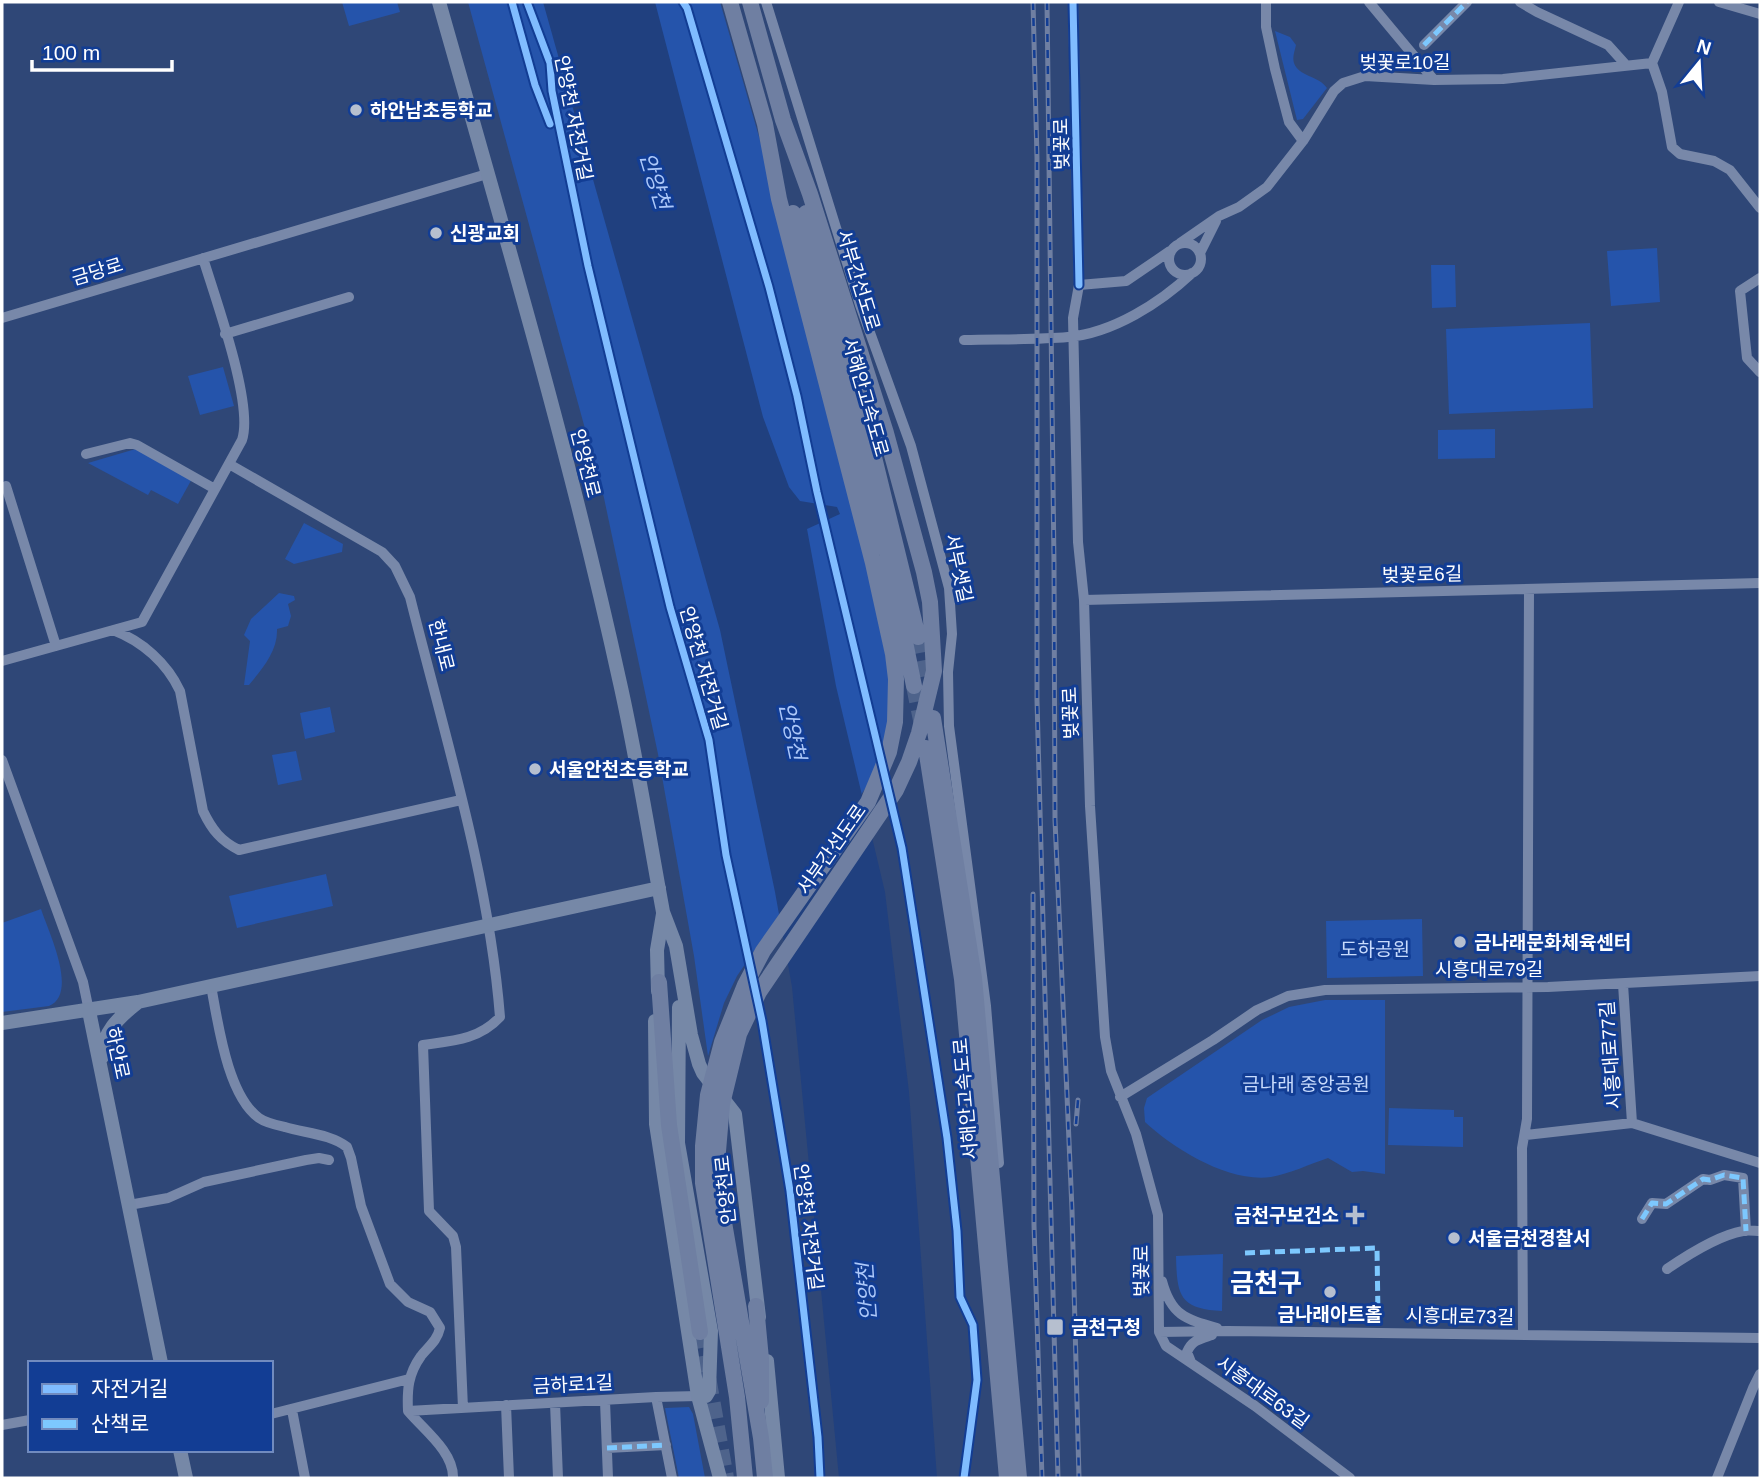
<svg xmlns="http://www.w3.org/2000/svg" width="1762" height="1480" viewBox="0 0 1762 1480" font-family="Arial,'Noto Sans KR',sans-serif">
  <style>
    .green { fill: #2554ab }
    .water { fill: #20407f }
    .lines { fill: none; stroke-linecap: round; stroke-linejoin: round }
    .highway-tunnel { stroke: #4e638b; stroke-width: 16; stroke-dasharray: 16 8; stroke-linecap: butt }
    .minor { stroke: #7888a9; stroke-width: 10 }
    .major { stroke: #7688a7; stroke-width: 14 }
    .highway { stroke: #6f7fa2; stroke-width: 16 }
    .rail-casing { stroke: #6f7fa2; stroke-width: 5 }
    .rail { stroke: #123d94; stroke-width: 2.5; stroke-dasharray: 8; stroke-linecap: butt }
    .quiet { stroke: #7dc8fe; stroke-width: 5; stroke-dasharray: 10 5; stroke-linecap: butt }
    .cycleway-casing { stroke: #123d94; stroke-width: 11 }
    .cycleway { stroke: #80bcff; stroke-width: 7 }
    .poi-dot { fill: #b6bfcf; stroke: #123d94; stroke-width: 2.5 }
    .labels { text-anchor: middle; stroke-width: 6; stroke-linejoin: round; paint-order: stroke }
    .street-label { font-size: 19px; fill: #fff; stroke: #123d94 }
    .poi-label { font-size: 19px; font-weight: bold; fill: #fff; stroke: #123d94; text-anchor: start }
    .park-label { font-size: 19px; fill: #c8dbfd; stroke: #123d94 }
    .water-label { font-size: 21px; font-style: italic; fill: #adc8f9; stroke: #123d94 }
    .district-label { font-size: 26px; font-weight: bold; fill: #fff; stroke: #123d94 }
  </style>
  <rect width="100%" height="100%" fill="#2f4777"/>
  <path class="green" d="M342,2H397L400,12L349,26Z
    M468,2H720L762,147L870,581L892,686L884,748L867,786L737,976L724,1003L708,1056L694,956L658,754L604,498Z
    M1275,31L1290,37L1296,45C1295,50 1292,57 1294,63C1298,76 1319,76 1327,88L1303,119L1297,120Z
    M1657,248L1660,302L1611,306L1607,251Z
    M1431,265H1455L1456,307L1432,308Z
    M1590,323L1593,408L1449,414L1446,329Z
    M223,367L234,406L200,415L188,376Z
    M1495,429V458L1438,459V430Z
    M139,448L193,477L178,504L151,490L148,495L88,463Z
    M304,523L343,544L342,552L294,564L285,559Z
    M279,593L294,596L295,600L288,604L291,616L288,626L277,629C278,651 262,669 249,685H244L250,641L244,635L251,619Z
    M330,707L335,732L305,739L300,713Z
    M296,751L302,780L278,785L272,755Z
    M326,874L333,906L237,928L229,896Z
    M41,909C48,931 79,993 49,1006L2,1012V923Z
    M1422,919L1423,976L1327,978L1326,921Z
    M1325,1000H1385V1174L1363,1171L1352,1172L1328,1158C1310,1164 1289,1174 1271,1177C1229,1183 1174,1149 1145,1122L1144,1108L1147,1098L1262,1020L1289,1007Z
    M1389,1108L1454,1110V1117H1463V1147L1388,1145Z
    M1223,1254L1222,1311C1179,1309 1177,1295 1176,1256Z
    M689,1407L693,1414L705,1478H679L665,1408Z"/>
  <path class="water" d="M543,2H655L763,417L789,487L800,501L837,507L840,514L807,529L836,686L885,892L909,1092L937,1478H839L792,987L775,892L720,630Z"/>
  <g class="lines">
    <path class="highway-tunnel" d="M918,637L929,695
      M914,686L922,725
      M700,1332L726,1478"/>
    <path class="minor" d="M766,2L860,305L911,446L949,588L952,634L948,672L949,726L986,1006L999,1163
      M1073,2L1079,285L1073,318L1078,542L1084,600L1090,806L1105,1037L1111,1071L1136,1134L1158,1215L1159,1332L1166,1346L1255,1406L1350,1478
      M1266,2V27L1275,69L1289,122L1303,141
      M1369,2L1434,80
      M1520,2L1537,12L1608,45L1626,65
      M1719,2L1760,14
      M1424,45L1467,2
      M1652,63L1662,92L1672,147L1680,154L1714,161L1730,170L1760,208
      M1652,63L1679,2
      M1169 259a16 16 0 1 1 32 0a16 16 0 1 1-32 0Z
      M1180,243L1219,216L1239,207L1267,187L1303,141L1334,91L1343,83L1365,76L1434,80L1503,79L1652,63
      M1200,253L1216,221
      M1760,278L1740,291L1747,358L1760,372
      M1079,285L1126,281L1170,251
      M2,318L487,174
      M225,334L349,297
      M964,340C999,339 1034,340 1068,337C1113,333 1160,303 1192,273
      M86,454L130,443L137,445L215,489
      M229,464L382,552L395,566L410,597C444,733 489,877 500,1017C479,1040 452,1041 423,1045L429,1211L453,1236L456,1247L463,1408
      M6,486L56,646
      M1084,600L1760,583
      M113,630C142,641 167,663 180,691L203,811C212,830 221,841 239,850L461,800
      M2,661L142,622L242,440C254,404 215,298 203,258
      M2,760L83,982L89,1011
      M1623,984L1632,1123
      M211,986C218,1022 227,1095 259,1118C266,1123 276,1125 285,1127C304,1133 331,1134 347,1147L351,1158L361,1206L390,1284L408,1302L430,1312L440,1328C437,1341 429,1346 421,1356C408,1374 407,1390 408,1411C424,1430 454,1452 453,1478
      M1120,1097L1213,1040L1257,1010L1288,996L1325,990L1548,987L1760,976
      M1526,1135L1632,1123L1760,1163
      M129,1205L168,1198L204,1182L306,1160L319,1158L329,1160
      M1642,1219L1652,1203L1666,1204L1703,1179L1710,1180L1724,1175L1743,1178L1746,1231
      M1667,1269C1686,1256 1720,1235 1743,1231C1748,1230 1755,1231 1760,1231
      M1162,1281C1171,1315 1185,1319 1217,1328
      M1159,1332L1228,1331L1760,1338
      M1523,1335L1522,1148L1527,1119L1529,589
      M1191,1362L1187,1352C1192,1340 1200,1339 1212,1335
      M656,1397L698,1396
      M605,1401L608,1478
      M555,1403L558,1478
      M506,1405L509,1478
      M292,1410L305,1478
      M408,1411L656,1397L672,1478
      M271,1414L409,1379
      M2,1425L30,1420
      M607,1448L666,1445
      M1717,1478L1753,1388L1760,1374"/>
    <path class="major" d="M439,2C503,228 570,454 620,683C637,759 649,836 663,912L676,946L691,1035L699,1064L703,1073L735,1114L759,1317
      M658,991L657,950L663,914
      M679,1007L678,1143L711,1331L709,1391L706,1396H698
      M89,1011L161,1363
      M655,1021L656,1124L698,1396L720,1478
      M2,1023L138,1002L659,888
      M102,1057C102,1033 119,1017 137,1003
      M767,1361L778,1478
      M180,1450L186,1478"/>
    <path class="highway" d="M730,2L765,124L779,199L873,563L893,654L896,679L895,722L889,752L868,802L763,951L745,985L722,1042L708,1095L703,1146V1183L737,1397L745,1478
      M750,2L783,120L810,194L886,433L924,572L930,602L934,671L919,733L909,762L896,790L759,992L739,1034L722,1104L717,1163L720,1199L761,1438L765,1478
      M793,213L887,553L914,686
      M806,213L871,445L918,637
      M933,718L974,978L1019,1478
      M926,748L962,979L1007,1478
      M659,982L669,1125L700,1332
      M756,1306L761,1359V1401"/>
    <g class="rail-casing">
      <path id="rail" d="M1033,2L1037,158V700L1058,1478
        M1047,2L1054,563L1055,820L1072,1210L1079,1478
        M1033,894L1034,1225L1042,1478
        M1076,1124L1078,1100"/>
    </g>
    <use href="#rail" class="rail"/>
    <path class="quiet" d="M1424,45L1467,2
      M1642,1219L1652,1203L1666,1204L1703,1179L1710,1180L1724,1175L1743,1178L1746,1231
      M1245,1253L1377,1248L1378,1317
      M607,1448L666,1445"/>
    <g class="cycleway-casing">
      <path id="cycleway" d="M512,2L535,85L550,124
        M527,2L550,63L552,91L588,266L670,607L709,740L726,855L762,1021L790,1191L818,1437L820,1478
        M683,2L687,8L769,287L797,396L817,492L902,848L947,1138L957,1231L960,1297L973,1325L977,1380L964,1478
        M1073,2L1079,285"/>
    </g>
    <use href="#cycleway" class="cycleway"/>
  </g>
  <g class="poi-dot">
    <circle cx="356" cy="110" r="7"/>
    <circle cx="436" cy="233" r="7"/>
    <circle cx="535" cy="769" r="7"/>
    <circle cx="1460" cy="942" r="7"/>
    <path d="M1351.5 1204.5h7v7h7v7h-7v7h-7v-7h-7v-7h7z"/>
    <circle cx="1454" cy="1238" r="7"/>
    <circle cx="1330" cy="1292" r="7"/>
    <rect x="1046" y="1318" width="18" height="18" rx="3.5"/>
  </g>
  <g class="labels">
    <g class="street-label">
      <text x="1405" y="69">벚꽃로10길</text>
      <text transform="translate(574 118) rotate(79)" y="7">안양천 자전거길</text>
      <text transform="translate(1061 144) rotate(-91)" y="7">벚꽃로</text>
      <text transform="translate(97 271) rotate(-17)" y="7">금당로</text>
      <text transform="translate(859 280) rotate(73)" y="7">서부간선도로</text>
      <text transform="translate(866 397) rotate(74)" y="7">서해안고속도로</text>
      <text transform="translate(586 463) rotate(76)" y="7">안양천로</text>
      <text transform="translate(959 568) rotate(78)" y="7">서부샛길</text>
      <text transform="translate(1422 574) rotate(-1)" y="7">벚꽃로6길</text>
      <text transform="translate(442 645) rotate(76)" y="7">한내로</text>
      <text transform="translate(704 668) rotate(74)" y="7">안양천 자전거길</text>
      <text transform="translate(1070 713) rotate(-92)" y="7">벚꽃로</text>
      <text transform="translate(831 849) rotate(-55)" y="7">서부간선도로</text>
      <text x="1489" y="976">시흥대로79길</text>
      <text transform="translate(118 1053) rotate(78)" y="7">하안로</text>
      <text transform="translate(1610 1055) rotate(-94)" y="7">시흥대로77길</text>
      <text transform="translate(965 1099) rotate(-95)" y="7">서해안고속도로</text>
      <text transform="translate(725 1190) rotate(-96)" y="7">안양천로</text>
      <text transform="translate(809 1227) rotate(83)" y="7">안양천 자전거길</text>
      <text transform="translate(1141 1271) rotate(-90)" y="7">벚꽃로</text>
      <text transform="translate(1460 1316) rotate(1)" y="7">시흥대로73길</text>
      <text transform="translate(573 1384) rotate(-3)" y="7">금하로1길</text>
      <text transform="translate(1263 1392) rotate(36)" y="7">시흥대로63길</text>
    </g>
    <g class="poi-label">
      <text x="370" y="117">하안남초등학교</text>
      <text x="450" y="240">신광교회</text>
      <text x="549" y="776">서울안천초등학교</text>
      <text x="1474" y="949">금나래문화체육센터</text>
      <text x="1339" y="1222" text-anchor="end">금천구보건소</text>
      <text x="1468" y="1245">서울금천경찰서</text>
      <text x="1330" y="1321" text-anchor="middle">금나래아트홀</text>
      <text x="1071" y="1334">금천구청</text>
    </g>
    <g class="park-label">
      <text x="1375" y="956">도하공원</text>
      <text x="1306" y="1091">금나래 중앙공원</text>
    </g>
    <g class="water-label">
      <text transform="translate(655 181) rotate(73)" y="7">안양천</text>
      <text transform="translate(792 731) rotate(78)" y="7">안양천</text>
      <text transform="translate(867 1292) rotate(-94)" y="7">안양천</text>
    </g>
    <g class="district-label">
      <text x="1266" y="1292">금천구</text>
    </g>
  </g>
  <rect width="1762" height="1480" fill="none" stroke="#ffffff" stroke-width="7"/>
  <rect x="28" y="1361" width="245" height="91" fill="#123d94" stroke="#718bbf" stroke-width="2"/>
  <rect x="42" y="1384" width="35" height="10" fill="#80bcff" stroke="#718bbf" stroke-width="2"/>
  <text x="91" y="1396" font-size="21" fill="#ffffff">자전거길</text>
  <rect x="42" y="1419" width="35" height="10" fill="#7dc8fe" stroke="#718bbf" stroke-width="2"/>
  <text x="91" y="1431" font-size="21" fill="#ffffff">산책로</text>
  <g transform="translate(1699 63) rotate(18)" stroke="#123d94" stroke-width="5" paint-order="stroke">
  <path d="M0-5L12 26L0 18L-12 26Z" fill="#ffffff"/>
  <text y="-10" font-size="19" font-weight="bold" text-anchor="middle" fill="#ffffff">N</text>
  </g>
  <path d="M32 60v10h140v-10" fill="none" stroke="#ffffff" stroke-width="3.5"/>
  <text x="42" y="60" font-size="21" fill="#ffffff" stroke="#123d94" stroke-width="5" paint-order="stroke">100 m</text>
</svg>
